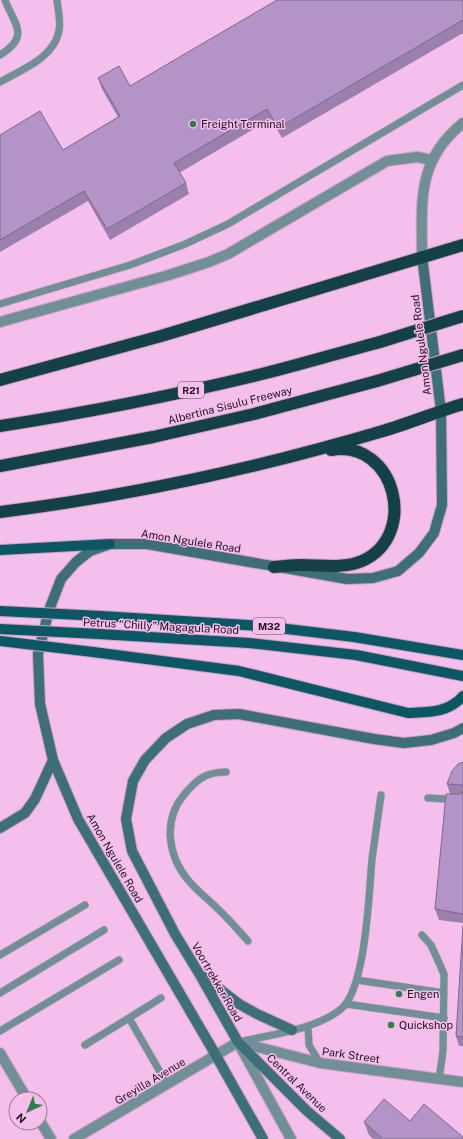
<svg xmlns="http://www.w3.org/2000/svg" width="463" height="1139" viewBox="0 0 463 1139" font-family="'Public Sans',sans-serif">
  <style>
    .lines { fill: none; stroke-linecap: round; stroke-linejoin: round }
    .service-casing { stroke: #cfa0c7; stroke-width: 8 }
    .minor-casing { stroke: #cfa0c7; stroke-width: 12 }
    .tertiary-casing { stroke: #cfa0c7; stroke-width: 12 }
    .secondary-casing { stroke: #cfa0c7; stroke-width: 12 }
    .primary-casing { stroke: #cfa0c7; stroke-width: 12 }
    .motorway-casing { stroke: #cfa0c7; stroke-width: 14 }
    .service { stroke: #709096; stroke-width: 7 }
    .minor { stroke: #709096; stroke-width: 10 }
    .tertiary { stroke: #709096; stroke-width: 10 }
    .secondary { stroke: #3e6f79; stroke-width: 10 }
    .primary { stroke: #0c5764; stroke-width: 10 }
    .motorway { stroke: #144048; stroke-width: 12 }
    .primary-bridge-casing { stroke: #cfa0c7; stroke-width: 12; stroke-linecap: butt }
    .motorway-bridge-casing { stroke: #cfa0c7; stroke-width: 14; stroke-linecap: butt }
    .primary-bridge { stroke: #0c5764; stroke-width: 10 }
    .motorway-bridge { stroke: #144048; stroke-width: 12 }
    .wall { fill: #9b7fac }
    .building { fill: #b494c8; stroke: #7e688c }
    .poi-dot { fill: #317c4b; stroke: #f4bfeb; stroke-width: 1.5 }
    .labels { text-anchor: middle; stroke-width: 3; stroke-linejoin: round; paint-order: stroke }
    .shield { fill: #f4bfeb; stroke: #62455e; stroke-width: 1 }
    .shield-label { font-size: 10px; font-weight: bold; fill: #241121 }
    .poi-label { font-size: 11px; fill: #241121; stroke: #f4bfeb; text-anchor: start }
    .street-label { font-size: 11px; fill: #241121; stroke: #f4bfeb }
  </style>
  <rect width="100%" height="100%" fill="#f4bfeb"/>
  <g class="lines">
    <g class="service-casing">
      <path id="service" d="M0,55C31,36 14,24 5,0
        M0,82C21,70 54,58 59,31C61,21 58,10 57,0
        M0,304L130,265L183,245L228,224L463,85
        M226,772C205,772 196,780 183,796C163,821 168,856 188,880C199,893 213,903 225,916C233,924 240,932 248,941
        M428,798L463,800
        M422,935L431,945L444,974L443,1051L439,1080
        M0,955L85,905
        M357,980L444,993
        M0,993L104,930
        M346,1004L444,1018
        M129,1018L161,998
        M308,1026L309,1045L320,1063
        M0,1031L119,960
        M240,1042C272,1034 315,1030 341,1009C366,989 369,892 372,859C375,838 378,816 381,795
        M85,1045L129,1018L167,1084"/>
    </g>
    <g class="minor-casing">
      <path id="minor" d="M422,256C422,202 416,161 463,123
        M0,322L169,275L209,262L228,254L387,161L417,157L432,160
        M74,1139L238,1042L320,1063L463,1082"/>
    </g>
    <g class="tertiary-casing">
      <path id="tertiary" d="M240,1046L291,1139
        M0,1053L27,1099
        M40,1121L51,1139"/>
    </g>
    <g class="secondary-casing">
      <path id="secondary" d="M0,828L25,813L35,799L53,760
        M204,977L239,1004L257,1014L292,1030
        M263,1139L210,1045L78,819L53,760L40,704L38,654L49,610L61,579L76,562L90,551L110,544H147L347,579L373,578L398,571L419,553L434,533L442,505L441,411L422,256
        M340,1139L307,1111L238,1042L200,975L175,934L132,851L126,819L133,781L145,760L166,738L187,724L214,715L239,714L374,739L404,743L431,740L454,733L463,728"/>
    </g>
    <g class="primary-casing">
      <path id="primary" d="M0,550L110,544
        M101,616L262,626L354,637L463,655
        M99,634L249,643L356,655L463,676
        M93,652L239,671L408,713C429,712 448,713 463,696"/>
    </g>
    <g class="motorway-casing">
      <path id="motorway" d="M0,380L161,336L463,245
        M0,426C85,413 170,396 254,376C296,366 338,353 380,342
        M0,466L153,437L254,414L377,381
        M0,512C129,496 258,468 383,431C410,423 436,412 463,404
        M274,567C283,566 292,565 301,565C321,565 343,569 362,561C419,536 396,439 331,450"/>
    </g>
    <use href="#service" class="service"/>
    <use href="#minor" class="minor"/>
    <use href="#tertiary" class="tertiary"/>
    <use href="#secondary" class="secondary"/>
    <use href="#primary" class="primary"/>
    <use href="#motorway" class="motorway"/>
    <g class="primary-bridge-casing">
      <path id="primary-bridge" d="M0,611L101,616
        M0,629L99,634
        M0,641L93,652"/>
    </g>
    <g class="motorway-bridge-casing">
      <path id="motorway-bridge" d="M380,342L463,316
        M377,381L463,355"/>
    </g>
    <use href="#primary-bridge" class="primary-bridge"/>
    <use href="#motorway-bridge" class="motorway-bridge"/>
  </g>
  <path class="wall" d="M463,0V33L282,138L271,119L179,173L186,183L189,194L110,240L88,201L0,252V135L63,150L118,117L102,89L98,78L130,86Z
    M463,762V923L439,920L435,909L450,794L447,784Z
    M463,926V1046H459L456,1036Z
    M410,1121L463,1139H373L369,1135L364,1122Z"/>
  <path class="building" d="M277,0H463V20L278,128L267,109L174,163L186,183L107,229L84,191L0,240V135L40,111L63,150L120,116L98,78L119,66L130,86Z
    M463,762V788L462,785L447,784L452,771L458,764Z
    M463,791V914L435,909L446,794H461Z
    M463,926V1037L456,1036Z
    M384,1099L410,1121L424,1104L463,1137V1139H383L364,1122Z"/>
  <g class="poi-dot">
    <circle cx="193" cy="124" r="4"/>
    <circle cx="399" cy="994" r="4"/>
    <circle cx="391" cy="1025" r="4"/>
  </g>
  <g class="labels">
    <g class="shield">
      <rect x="178" y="382" width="26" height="16" rx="3"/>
      <rect x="253" y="618" width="32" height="16" rx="3"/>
    </g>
    <g class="shield-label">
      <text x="191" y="394">R21</text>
      <text x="269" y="630">M32</text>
    </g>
    <g class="poi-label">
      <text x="201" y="128">Freight Terminal</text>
      <text x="407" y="998">Engen</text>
      <text x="399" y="1029">Quickshop</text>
    </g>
    <g class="street-label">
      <text transform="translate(421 345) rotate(-97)" y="4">Amon Ngulele Road</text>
      <text transform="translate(230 405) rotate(-14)" y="4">Albertina Sisulu Freeway</text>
      <text transform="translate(191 541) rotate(9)" y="4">Amon Ngulele Road</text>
      <text transform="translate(161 626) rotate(3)" y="4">Petrus “Chilly” Magagula Road</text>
      <text transform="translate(115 858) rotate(60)" y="4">Amon Ngulele Road</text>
      <text transform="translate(217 982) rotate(60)" y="4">Voortrekker Road</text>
      <text transform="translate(351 1055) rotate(8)" y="4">Park Street</text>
      <text transform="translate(150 1081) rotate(-31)" y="4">Greyilla Avenue</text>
      <text transform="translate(297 1083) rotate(44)" y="4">Central Avenue</text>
    </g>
  </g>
  <g transform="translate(28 1111) rotate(224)"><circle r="19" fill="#f4bfeb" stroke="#a1799a"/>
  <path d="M0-3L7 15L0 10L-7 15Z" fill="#317c4b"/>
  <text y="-6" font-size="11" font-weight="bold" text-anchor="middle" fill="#241121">N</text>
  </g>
</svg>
